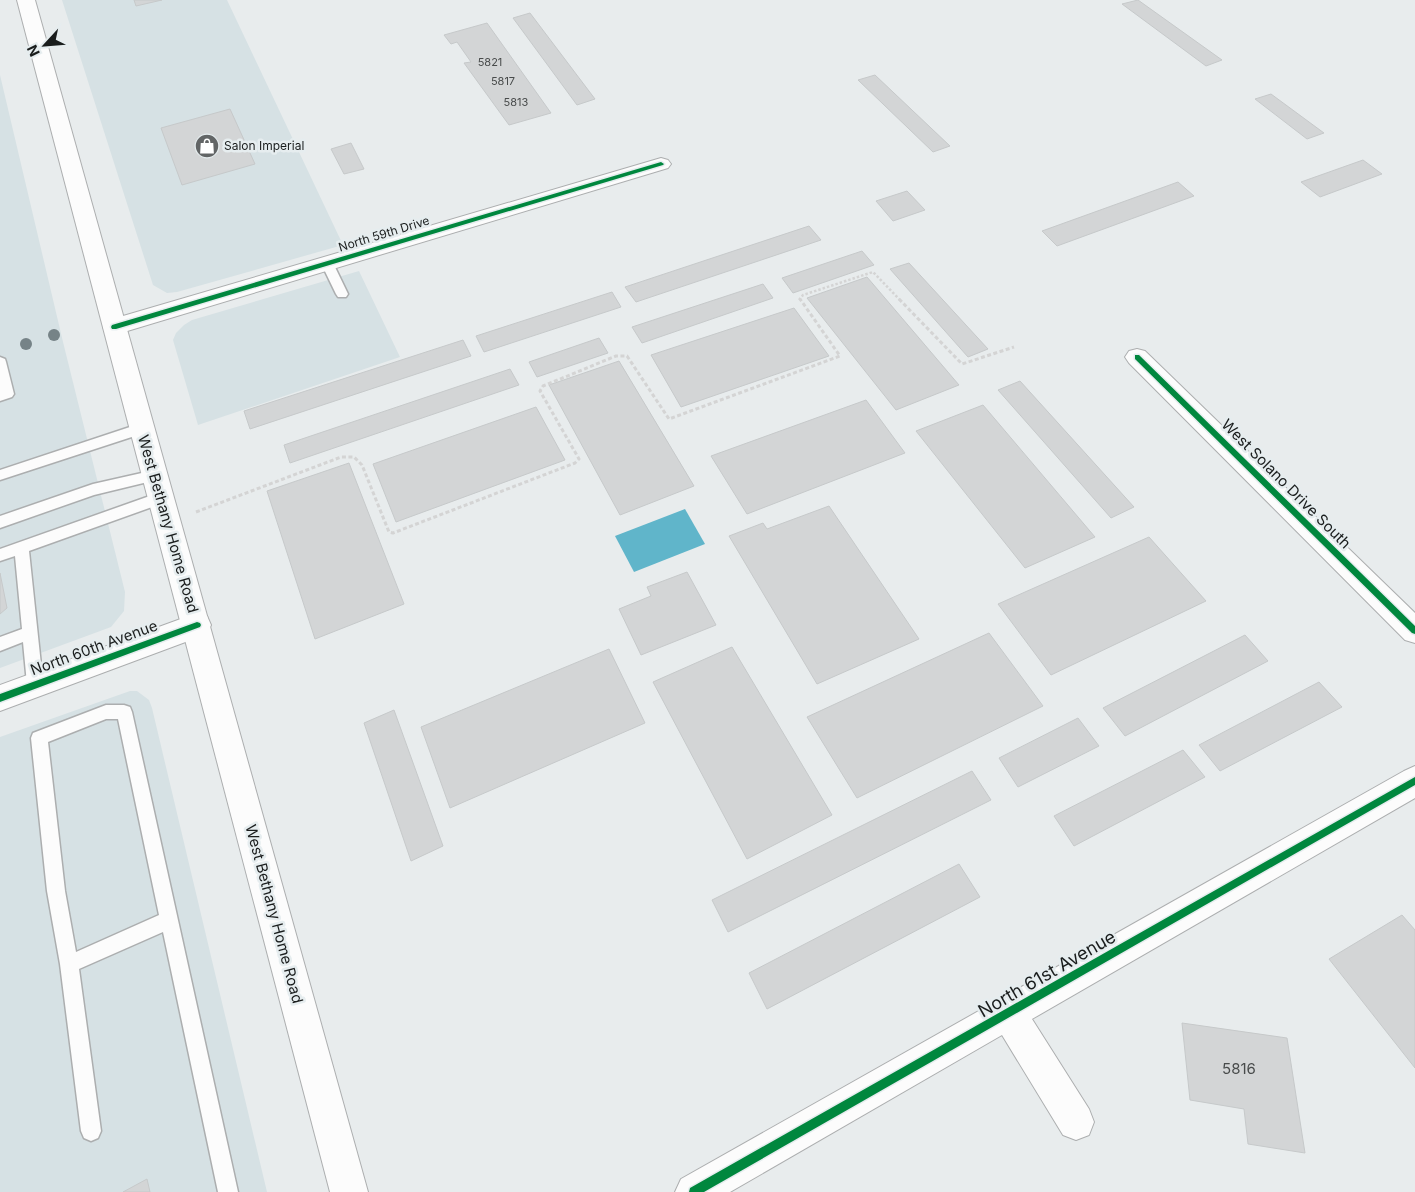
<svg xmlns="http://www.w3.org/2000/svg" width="1415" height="1192" viewBox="0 0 1415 1192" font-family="Inter,sans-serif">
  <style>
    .built { fill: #d6e1e4 }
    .water { fill: #60b5ca }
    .building { fill: #d3d5d6; stroke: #c6c9ca }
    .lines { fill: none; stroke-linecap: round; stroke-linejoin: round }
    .lane-casing { stroke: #acaeaf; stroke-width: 3 }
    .street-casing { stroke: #acaeaf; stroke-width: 2 }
    .secondary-casing { stroke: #acaeaf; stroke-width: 2 }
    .path-far1 { stroke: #d4d4d4; stroke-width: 2.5; stroke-dasharray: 2.5 2; stroke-linecap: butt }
    .path { stroke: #d4d4d4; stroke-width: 3; stroke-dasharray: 4 2.5; stroke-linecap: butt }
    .lane { fill: #fcfcfc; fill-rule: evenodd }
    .street { fill: #fcfcfc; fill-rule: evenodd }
    .secondary { fill: #fcfcfc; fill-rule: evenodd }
    .cycleway-casing { stroke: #e6edef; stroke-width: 3 }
    .cycleway { fill: #00873e; fill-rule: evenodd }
    .tree { fill: #768387 }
    .labels { text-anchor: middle; stroke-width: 5; stroke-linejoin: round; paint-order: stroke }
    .far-number-label { font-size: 11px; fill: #484b4b }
    .far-poi-label { font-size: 12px; fill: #1a1d1d; stroke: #e6edef; text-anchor: start }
    .far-street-label { font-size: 12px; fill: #1a1d1d; stroke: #e6edef }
    .street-label { font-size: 15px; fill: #1a1d1d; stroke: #e6edef }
    .near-number-label { font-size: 15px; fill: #484b4b }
    .near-street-label { font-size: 18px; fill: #1a1d1d; stroke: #e6edef }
  </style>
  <rect width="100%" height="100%" fill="#e8eced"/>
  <path class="built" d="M62,0H227L343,245L177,292L167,293L153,285Z
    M0,75L63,342L125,592L124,611L111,627L0,668Z
    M359,271L400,357L198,425L173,340L176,333L184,325L192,320Z
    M130,691H137L149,700L152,708L267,1192H0V737Z"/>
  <path class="water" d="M685,509L705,544L634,572L615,536Z"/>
  <path class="building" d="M134,0H162L136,6Z
    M1138,0L1222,60L1206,66L1122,4Z
    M530,13L595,99L577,105L513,18Z
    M487,23L551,113L509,125L464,63L471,62L457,42L451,44L444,35Z
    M875,75L950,146L933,152L858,80Z
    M1271,94L1324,133L1307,139L1255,99Z
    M230,109L255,164L182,185L161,128Z
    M351,143L364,169L344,174L331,149Z
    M1363,160L1382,174L1320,197L1301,182Z
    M1178,182L1194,196L1057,246L1042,231Z
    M907,191L925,210L893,221L876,201Z
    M809,226L821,240L636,302L625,287Z
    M862,251L874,265L793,293L782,278Z
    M909,263L988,349L968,357L890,269Z
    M867,277L959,385L896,410L807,298Z
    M763,284L773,298L642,343L632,327Z
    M612,292L621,307L484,352L476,336Z
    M794,308L829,356L681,407L651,355Z
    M599,338L608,353L537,377L529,362Z
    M463,340L471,356L250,429L244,411Z
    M619,361L694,486L620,515L549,385Z
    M510,369L519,385L290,463L284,445Z
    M1020,381L1134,507L1111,518L998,390Z
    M866,400L905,453L747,514L711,456Z
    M983,405L1095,537L1025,568L916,431Z
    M536,407L565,460L396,522L373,464Z
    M349,463L404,604L315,639L267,491Z
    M829,506L919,639L817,684L729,536L763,523L767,529Z
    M1149,537L1206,601L1051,675L998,604Z
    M687,572L716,625L641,655L619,609L651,596L647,587Z
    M0,573L7,608L0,614Z
    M989,633L1043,706L857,798L807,717Z
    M1245,635L1268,661L1125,736L1103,708Z
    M732,647L832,815L747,859L653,682Z
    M609,649L645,723L450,808L421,727Z
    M1319,682L1342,707L1220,771L1199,745Z
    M394,710L443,846L411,861L364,723Z
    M1078,718L1099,746L1018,787L999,758Z
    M1183,750L1205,777L1074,846L1054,816Z
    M972,771L991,800L728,932L712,900Z
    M959,864L980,897L767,1009L749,973Z
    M1402,915L1415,930V1068L1329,959Z
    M1182,1023L1287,1038L1305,1153L1248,1144L1244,1109L1190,1100Z
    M147,1179L150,1192H123Z"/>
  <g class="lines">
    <g class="lane-casing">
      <path id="lane" d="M327,259L333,263L348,294L346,297H338L336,294L321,263Z
        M0,357L5,359L6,362L14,394L12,397L0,401Z
        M142,423L147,424L149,428L147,432L0,480V470Z
        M155,470L160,471L162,475L160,479L94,495L0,528V516L93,484Z
        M161,492L166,494L168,498L166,502L29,551L43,684L41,689L35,691L29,689L27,684L23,642L0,651V637L22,629L15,556L0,561V549Z
        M106,705H124L130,707L132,712L238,1192H218L163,932L79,969L101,1131L98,1138L91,1141L84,1138L81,1131L60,964L47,891L31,738L33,733ZM106,719H118L159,915L76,952L65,891L48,742Z"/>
    </g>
    <g class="street-casing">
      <path id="street" d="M661,158L668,160L671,164L668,168L114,335L106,333L103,327L106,321Z
        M1137,349L1145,351L1415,613V643L1405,640L1129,363L1125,357L1129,351Z
        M197,613L207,616L211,625L207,634L0,711V685Z
        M1415,766V798L1032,1019L1089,1109L1094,1122L1089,1135L1076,1140L1063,1135L1002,1035L730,1192H675L681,1179L1404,771Z"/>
    </g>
    <g class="secondary-casing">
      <path id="secondary" d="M17,0H35L368,1192H330Z"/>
    </g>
    <path class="path-far1" d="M799,300L803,295L873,272L900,300"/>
    <path class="path" d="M899,299L962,364L1014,347
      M196,512L341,457H354L362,465L389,532L393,533L575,463L579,459L540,391L543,386L616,356H627L669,419L840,356L800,299"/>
    <use href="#lane" class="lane"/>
    <use href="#street" class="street"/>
    <use href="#secondary" class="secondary"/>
    <g class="cycleway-casing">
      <path id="cycleway" d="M661,162L664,164L663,165L116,329H112L111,327L112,325Z
        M1135,355H1139L1415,626V634L1412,633L1135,359Z
        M197,622L200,623L201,625L200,627L0,702V694Z
        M1415,777V785L704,1192H689L690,1188Z"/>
    </g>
    <use href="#cycleway" class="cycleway"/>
  </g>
  <g class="tree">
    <circle cx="54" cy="335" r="6"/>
    <circle cx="26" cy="344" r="6"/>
  </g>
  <defs>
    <g id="shop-disc" transform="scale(1.25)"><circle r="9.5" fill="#626566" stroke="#e6edef"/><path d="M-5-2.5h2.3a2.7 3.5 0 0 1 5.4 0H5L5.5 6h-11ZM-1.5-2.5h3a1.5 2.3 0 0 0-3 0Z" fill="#fff"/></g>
  </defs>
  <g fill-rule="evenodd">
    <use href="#shop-disc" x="207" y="146"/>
  </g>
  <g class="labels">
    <g class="far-number-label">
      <text x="490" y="66">5821</text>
      <text x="503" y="85">5817</text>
      <text x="516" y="106">5813</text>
    </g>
    <g class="far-poi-label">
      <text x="224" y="150">Salon Imperial</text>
    </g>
    <g class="far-street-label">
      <text transform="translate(384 234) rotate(-17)" y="4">North 59th Drive</text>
    </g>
    <g class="street-label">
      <text transform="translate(1286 484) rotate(45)" y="5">West Solano Drive South</text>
      <text transform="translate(168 524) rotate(74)" y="5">West Bethany Home Road</text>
      <text transform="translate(94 648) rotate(-20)" y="5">North 60th Avenue</text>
      <text transform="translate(274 914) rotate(75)" y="5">West Bethany Home Road</text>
    </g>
    <g class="near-number-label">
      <text x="1239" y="1074">5816</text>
    </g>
    <g class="near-street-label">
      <text transform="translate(1047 974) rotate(-30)" y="6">North 61st Avenue</text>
    </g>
  </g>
  <g transform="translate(45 45) rotate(244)" stroke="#e6edef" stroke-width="4" paint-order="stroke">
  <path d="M0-4L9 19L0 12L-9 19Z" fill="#1a1d1d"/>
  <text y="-8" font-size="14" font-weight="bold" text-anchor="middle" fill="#1a1d1d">N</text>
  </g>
</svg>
